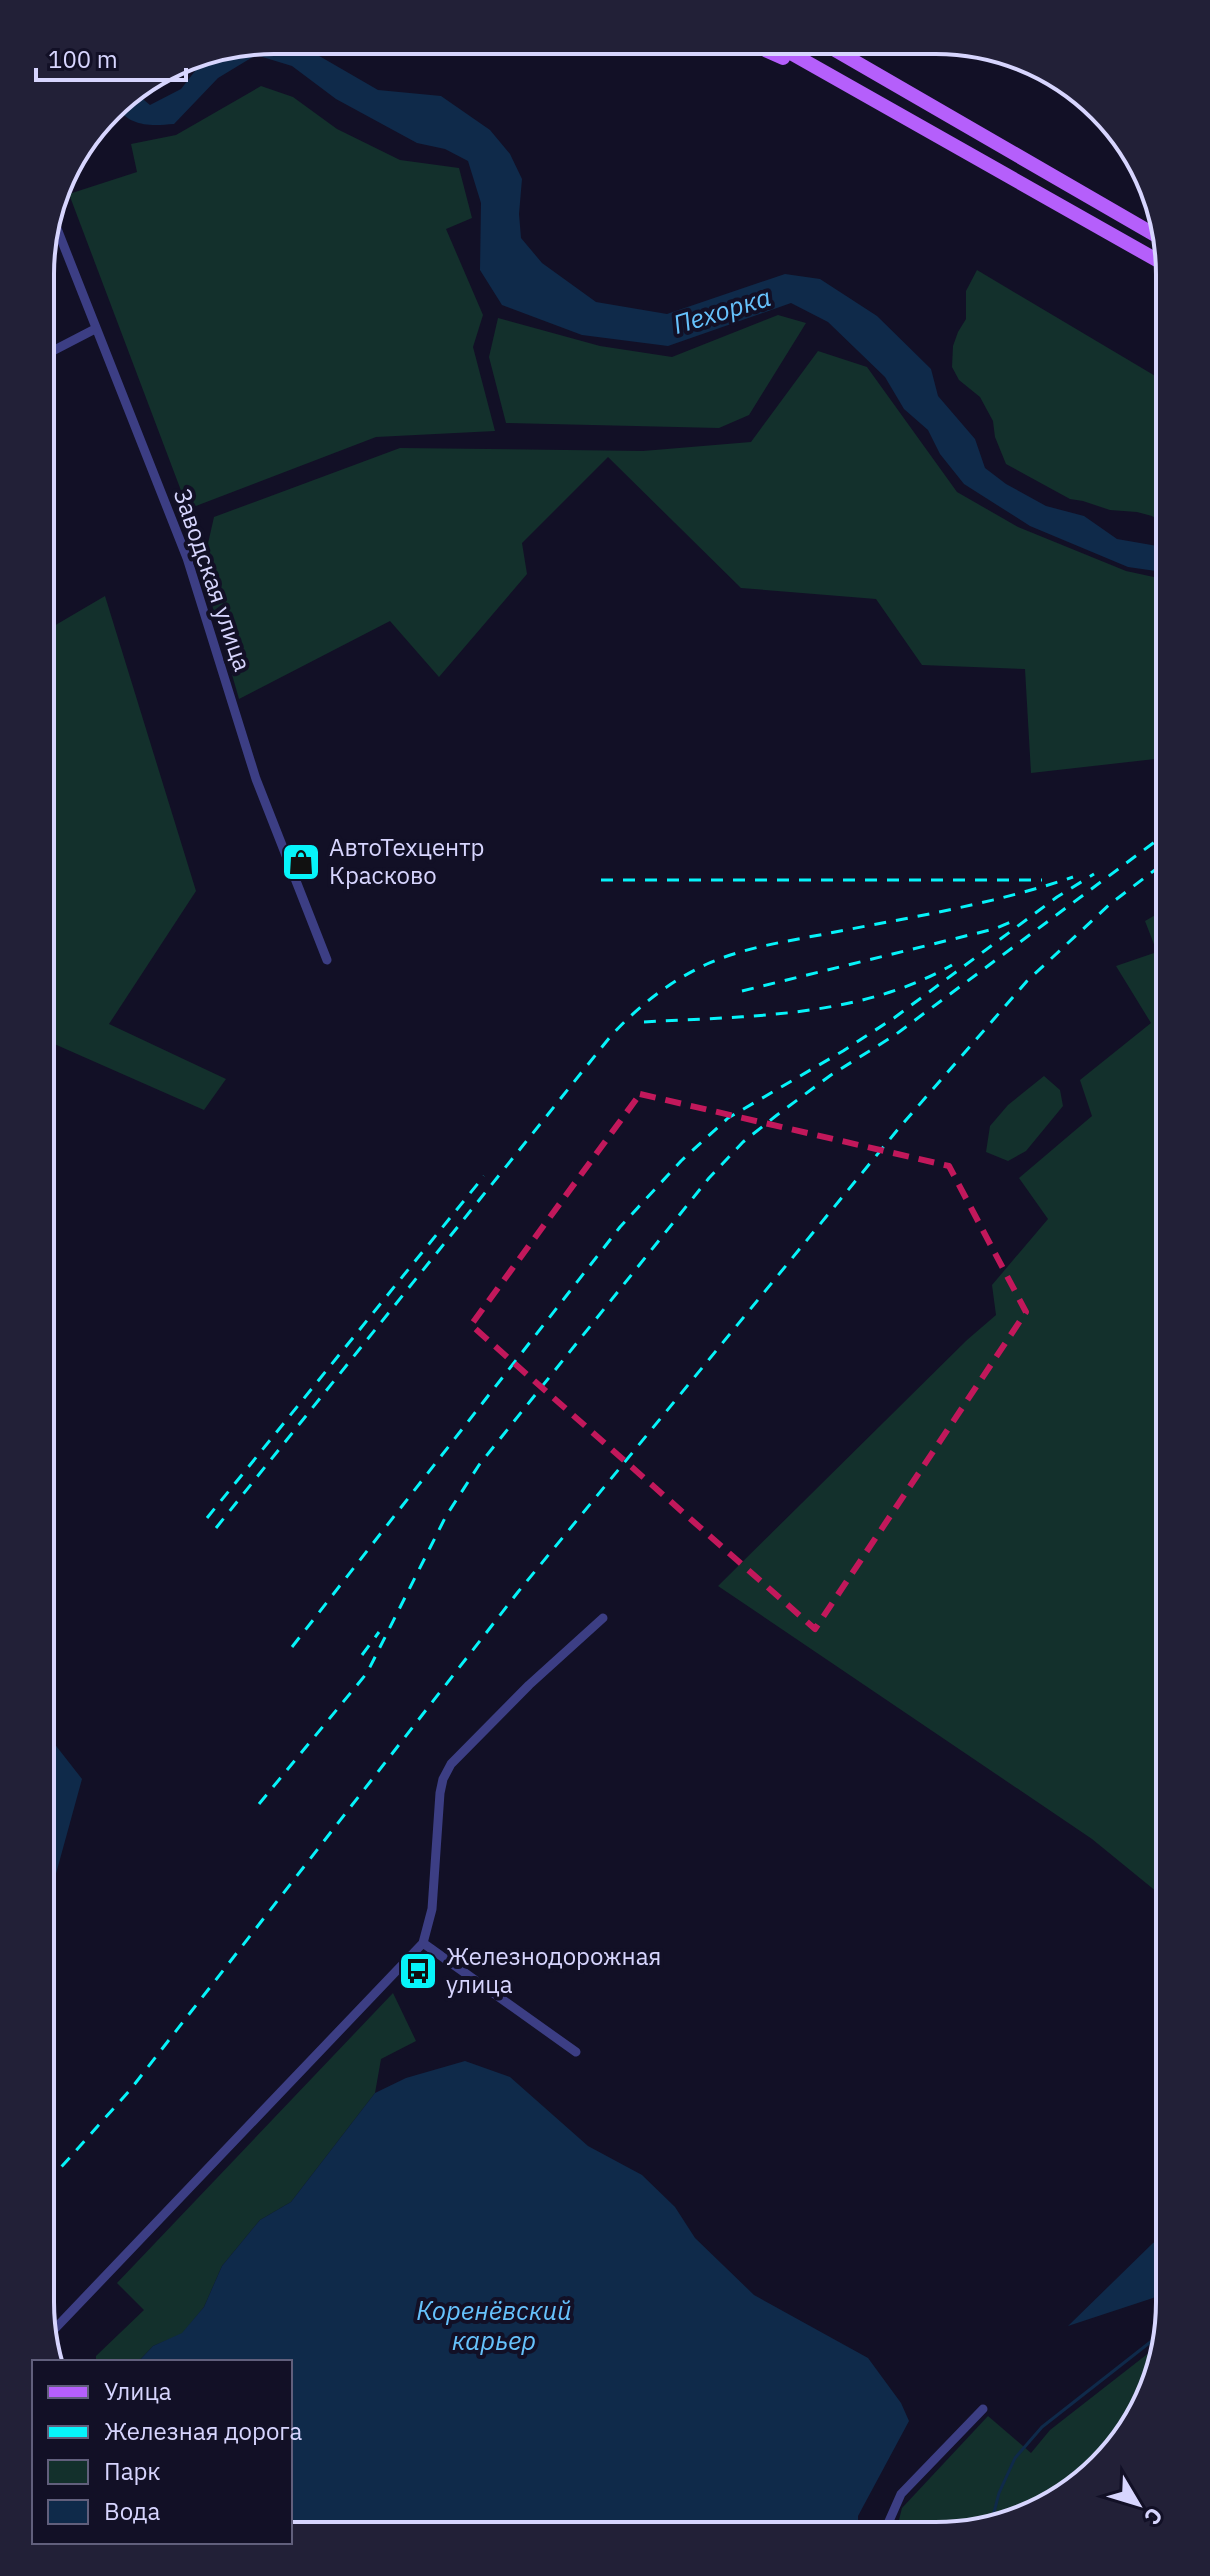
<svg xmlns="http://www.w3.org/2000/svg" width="1210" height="2576" viewBox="0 0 1210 2576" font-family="'IBM Plex Sans',sans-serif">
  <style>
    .green { fill: #13302c }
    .water { fill: #0f2a4a }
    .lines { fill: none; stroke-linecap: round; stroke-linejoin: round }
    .stream { stroke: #0f2a4a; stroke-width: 3 }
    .minor { stroke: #3c3e84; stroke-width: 9 }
    .primary { stroke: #b55ffb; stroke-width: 14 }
    .rail { stroke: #06f4fa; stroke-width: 3; stroke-dasharray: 12 10; stroke-linecap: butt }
    .marked { fill: none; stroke: #c2185b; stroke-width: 6; stroke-dasharray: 16 10; stroke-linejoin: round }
    .labels { text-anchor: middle; stroke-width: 8; stroke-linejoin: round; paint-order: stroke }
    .street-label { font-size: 24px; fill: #d7d5fe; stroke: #121026 }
    .poi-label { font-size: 24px; fill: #d7d5fe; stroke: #121026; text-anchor: start }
    .water-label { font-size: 26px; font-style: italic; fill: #66c2fc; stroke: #121026 }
    .rim { fill: none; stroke: #d7d5fe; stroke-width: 4 }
  </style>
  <rect width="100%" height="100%" fill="#121026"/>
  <path class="green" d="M261,86L293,97L337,129L400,160L459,168L472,218L446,229L483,315L473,347L495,431L376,437L188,509L69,194L137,172L131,144L176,135Z
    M977,270L1162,380L1163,523L1152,516L1137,512L1110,510L1083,501L1070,499L1006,464L995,437L993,421L980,397L959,380L952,367L953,346L958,332L966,319V291Z
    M778,315L806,323L749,415L719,428L506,423L489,357L498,318L600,346L672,357Z
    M818,351L867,367L957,492L1018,527L1126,571L1163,579L1164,758L1031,773L1025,669L922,665L876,599L741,588L608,457L522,543L527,574L439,677L390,621L239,699L202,570L214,517L400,448L643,451L751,442Z
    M105,596L196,891L109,1024L226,1079L204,1110L43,1039L42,633Z
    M1164,910L1168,1901L1092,1839L718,1586L967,1340L996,1315L992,1285L1048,1219L1019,1178L1092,1116L1080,1080L1151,1023L1116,966L1157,952L1145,921Z
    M1044,1076L1060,1090L1063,1106L1026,1151L1008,1161L986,1152L990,1126L1008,1105Z
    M393,1993L416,2041L381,2059L375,2093L291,2202L260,2220L222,2266L204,2307L182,2334L153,2346L138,2362H96V2356L144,2310L117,2283Z
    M1164,2341L1152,2391L1112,2456L997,2528H897L902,2508L988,2416L1031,2453L1050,2430Z"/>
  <path class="water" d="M274,40H287L321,57L378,90L441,96L490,130L510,154L522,179L519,214L521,238L542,263L596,302L667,314L785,274L820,279L877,316L931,369L938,396L975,439L985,468L1006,484L1046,506L1084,516L1117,539L1163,547V572L1128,567L1030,526L964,484L940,454L928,430L904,409L885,377L828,322L791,303L668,346L582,335L502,305L480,270L481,203L468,161L445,149L417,143L336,99L292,66L256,55L218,78L174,124C149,126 130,127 115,105L120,98L132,90L150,105L181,89L209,53Z
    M46,1733L82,1779L46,1910Z
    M465,2061L510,2077L588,2146L642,2175L675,2207L695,2238L754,2295L868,2358L901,2403L909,2421L858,2516V2529L290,2531V2362H138L153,2346L182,2333L204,2307L222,2266L260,2220L291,2202L375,2093L406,2078Z
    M1169,2235V2285L1153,2298L1068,2326L1153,2243Z"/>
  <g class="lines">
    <path class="stream" d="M990,2528L999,2493L1015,2458L1042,2427L1167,2329"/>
    <path class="minor" d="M52,216L187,558L256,779L327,960
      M41,357L95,329
      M423,1943L576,2052
      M48,2336L423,1943L432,1909L440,1793L443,1779L451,1764L529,1685L603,1618
      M886,2528L901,2494L983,2409"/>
    <path class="primary" d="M750,43L783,58
      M773,43L1162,263
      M823,43L1162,239"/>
    <path class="rail" d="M601,880H1042
      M742,991L994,929L1011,922
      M644,1022C748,1016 859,1018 952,965
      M207,1518L484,1176
      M216,1528L610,1037C637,1007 670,981 707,964C745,947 789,941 830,933C912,917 994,904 1073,877
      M292,1647L620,1227L681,1161L728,1118L843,1051L894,1018L1057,897L1094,874
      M362,1655L379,1632
      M259,1804L367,1673L446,1516L479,1465L709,1178L743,1142L777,1115L831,1075L895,1035L1164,835
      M47,2183L130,2090L518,1592L899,1128L1027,981L1110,904L1164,863"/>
  </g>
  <path class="marked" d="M640,1094L949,1166L1026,1312L815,1629L471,1325Z"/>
  <defs>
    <g id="shop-square" transform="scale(2)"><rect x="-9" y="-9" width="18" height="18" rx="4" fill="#06f4fa" stroke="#121026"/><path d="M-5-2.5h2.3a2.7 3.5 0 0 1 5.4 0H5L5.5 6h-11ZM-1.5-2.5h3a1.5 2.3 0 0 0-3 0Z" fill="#111"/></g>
    <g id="bus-square" transform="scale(2)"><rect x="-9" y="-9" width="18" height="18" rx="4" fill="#06f4fa" stroke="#121026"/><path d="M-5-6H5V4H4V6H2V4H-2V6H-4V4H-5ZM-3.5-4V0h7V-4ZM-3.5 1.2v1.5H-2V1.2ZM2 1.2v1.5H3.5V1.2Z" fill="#111"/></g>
  </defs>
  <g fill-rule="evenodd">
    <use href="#shop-square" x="301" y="862"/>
    <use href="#bus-square" x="418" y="1971"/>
  </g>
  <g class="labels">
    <g class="street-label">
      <text transform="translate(212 580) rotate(71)" y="8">Заводская улица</text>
    </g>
    <g class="poi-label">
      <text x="329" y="856">АвтоТехцентр<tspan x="329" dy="28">Красково</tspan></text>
      <text x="446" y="1965">Железнодорожная<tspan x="446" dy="28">улица</tspan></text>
    </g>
    <g class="water-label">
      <text transform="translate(722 311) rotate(-17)" y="9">Пехорка</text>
      <text x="494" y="2320">Коренёвский<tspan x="494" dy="30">карьер</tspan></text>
    </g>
  </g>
  <path d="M0 0H1210V2576H0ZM274 54H936A220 220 0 0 1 1156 274V2302A220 220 0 0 1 936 2522H274A220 220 0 0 1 54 2302V274A220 220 0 0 1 274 54Z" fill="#222037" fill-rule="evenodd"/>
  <path class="rim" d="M274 54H936A220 220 0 0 1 1156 274V2302A220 220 0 0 1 936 2522H274A220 220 0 0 1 54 2302V274A220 220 0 0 1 274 54Z"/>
  <rect x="32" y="2360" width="260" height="184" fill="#121026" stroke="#615f7c" stroke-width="2"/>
  <rect x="48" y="2386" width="40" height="12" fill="#b55ffb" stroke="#615f7c" stroke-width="2"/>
  <text x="104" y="2400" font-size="24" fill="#d7d5fe">Улица</text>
  <rect x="48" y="2426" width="40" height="12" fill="#06f4fa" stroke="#615f7c" stroke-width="2"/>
  <text x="104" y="2440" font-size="24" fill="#d7d5fe">Железная дорога</text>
  <rect x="48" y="2460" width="40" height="24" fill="#13302c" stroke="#615f7c" stroke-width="2"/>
  <text x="104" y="2480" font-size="24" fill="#d7d5fe">Парк</text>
  <rect x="48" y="2500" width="40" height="24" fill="#0f2a4a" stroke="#615f7c" stroke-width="2"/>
  <text x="104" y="2520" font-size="24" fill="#d7d5fe">Вода</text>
  <g transform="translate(1138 2504) rotate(128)" stroke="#121026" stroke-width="6" paint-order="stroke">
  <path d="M0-6L14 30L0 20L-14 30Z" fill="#d7d5fe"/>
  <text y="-12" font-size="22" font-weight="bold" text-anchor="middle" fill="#d7d5fe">С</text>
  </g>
  <path d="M36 68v12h150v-12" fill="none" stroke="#d7d5fe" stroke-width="4"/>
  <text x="48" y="68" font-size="24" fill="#d7d5fe" stroke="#121026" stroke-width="6" paint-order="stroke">100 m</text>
</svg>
